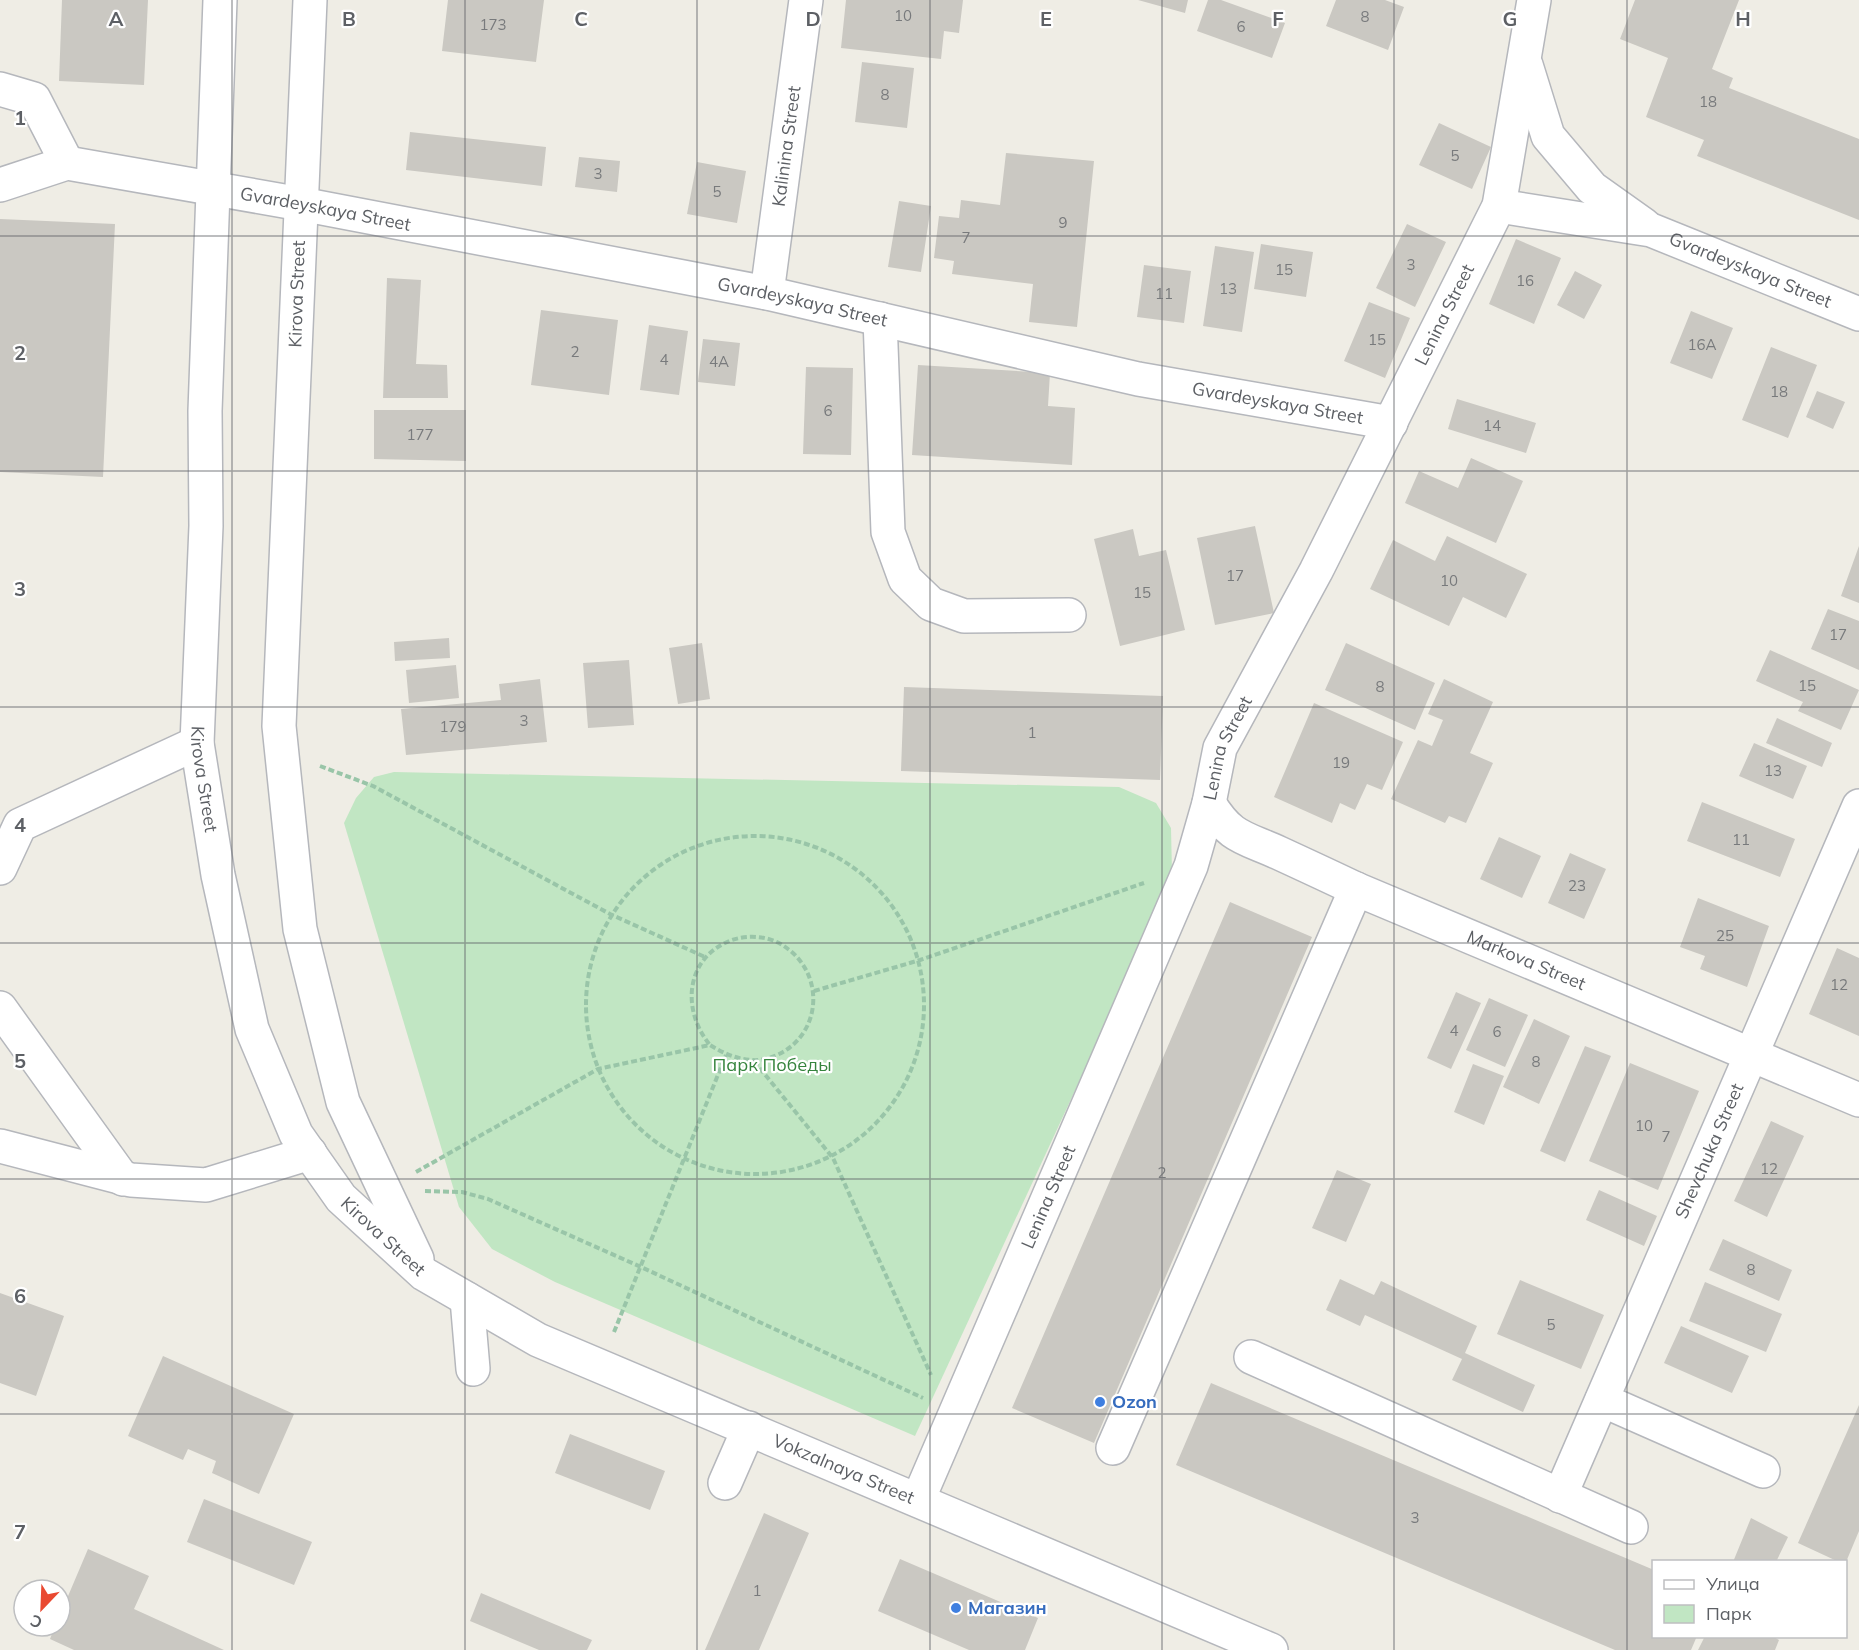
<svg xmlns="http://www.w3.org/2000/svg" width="1859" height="1650" viewBox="0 0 1859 1650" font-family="Mulish,sans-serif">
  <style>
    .green { fill: #c1e6c3 }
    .building { fill: #cac8c2 }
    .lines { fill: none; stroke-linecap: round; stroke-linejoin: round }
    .minor-casing { stroke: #b5b7bc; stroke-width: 36 }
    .path { stroke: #99c5a8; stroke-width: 4; stroke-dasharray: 6 3; stroke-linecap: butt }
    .minor { stroke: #fff; stroke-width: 33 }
    .grid { fill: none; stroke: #5d6065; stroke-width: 1.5; stroke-opacity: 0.55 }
    .shop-dot { fill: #3f7fe0; stroke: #fff; stroke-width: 2 }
    .labels { text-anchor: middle; stroke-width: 4.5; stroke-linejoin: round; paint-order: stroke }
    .number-label { font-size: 15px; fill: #787a7c }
    .street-label { font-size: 18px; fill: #5d6065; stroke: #fff }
    .park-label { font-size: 18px; fill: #35843d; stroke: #fff }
    .shop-label { font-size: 18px; font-weight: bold; fill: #366cbe; stroke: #fff; text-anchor: start }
    .grid-label { font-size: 20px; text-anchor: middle; font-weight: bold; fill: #5d6065; stroke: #fff; stroke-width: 4.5; stroke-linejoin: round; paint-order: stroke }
  </style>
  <rect width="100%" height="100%" fill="#efede5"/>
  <path class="green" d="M394,772L1119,787L1156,803L1171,828L1172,873L1160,907L915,1436L555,1282L492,1249L459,1207L344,823L356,798L374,777Z"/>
  <path class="building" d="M62,0H148L144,85L59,81Z
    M448,0H544L536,62L442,51Z
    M846,0H963L959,33L944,31L941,59L841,48Z
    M1138,0H1188L1185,13Z
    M1208,0H1221L1285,23L1272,58L1197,31Z
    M1336,0H1385L1404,7L1388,50L1326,26Z
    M1635,0H1739L1712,69L1733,78L1729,88L1859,139V220L1697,156L1704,140L1646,117L1668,58L1620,39Z
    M862,62L914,68L907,128L855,122Z
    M1439,123L1491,147L1472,189L1419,165Z
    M410,132L546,147L542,186L406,170Z
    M1006,153L1094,161L1077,327L1029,322L1033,284L952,274L954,261L934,258L939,216L959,218L961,200L1000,205Z
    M579,157L620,161L617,192L575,187Z
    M697,162L746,171L737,223L687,214Z
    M899,201L931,206L921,272L888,267Z
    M0,219L115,224L103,477L0,472Z
    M1407,224L1446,242L1415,307L1376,288Z
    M1516,239L1561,258L1534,324L1489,304Z
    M1261,244L1313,252L1306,297L1254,289Z
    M1215,246L1254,252L1242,332L1203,326Z
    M1144,265L1191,271L1184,323L1137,317Z
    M1575,271L1602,285L1584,319L1557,305Z
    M387,278L421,280L416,364L447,365L448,398H383Z
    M1369,302L1410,318L1385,378L1344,361Z
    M541,310L618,320L609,395L531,385Z
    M1691,311L1733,328L1712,379L1670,363Z
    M649,325L688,331L679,395L640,390Z
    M703,339L740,343L735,386L698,382Z
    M1771,347L1817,365L1788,438L1742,420Z
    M918,365L1050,373L1048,406L1075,408L1072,465L912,455Z
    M806,367L853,368L851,455L803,454Z
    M1817,391L1845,402L1833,429L1806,417Z
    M1457,399L1536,423L1526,453L1448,429Z
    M374,410H466V461L374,459Z
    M1471,458L1523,481L1496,543L1405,503L1419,471L1458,488Z
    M1255,526L1274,613L1215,625L1197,538Z
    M1133,529L1139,556L1166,550L1185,630L1120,646L1094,539Z
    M1447,536L1527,574L1506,618L1463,597L1449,626L1370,589L1393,540L1435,561Z
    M1859,546V603L1841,596Z
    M1828,609L1859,621V670L1811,649Z
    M449,638L450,658L395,661L394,642Z
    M702,643L710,699L678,704L669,648Z
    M1346,643L1435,683L1415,730L1325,690Z
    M1770,650L1859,690L1841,730L1798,711L1803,702L1756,681Z
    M629,660L634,725L588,728L583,663Z
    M456,665L459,698L409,703L406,670Z
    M540,679L547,742L406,755L401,709L501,700L499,684Z
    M1444,679L1493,702L1470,753L1493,763L1466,823L1449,816L1445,823L1391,799L1418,740L1432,746L1443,720L1428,714Z
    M904,687L1163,696L1160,780L901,771Z
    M1314,703L1403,742L1382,790L1367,784L1355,810L1340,803L1332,823L1274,797Z
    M1777,718L1832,743L1822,767L1766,743Z
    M1754,743L1807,766L1793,799L1739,776Z
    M1702,802L1795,839L1780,877L1687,841Z
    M1499,837L1541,856L1522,898L1480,879Z
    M1570,853L1606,869L1584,919L1548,903Z
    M1698,898L1769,926L1747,987L1700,969L1705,956L1680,947Z
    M1230,902L1312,937L1094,1443L1012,1408Z
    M1837,948L1859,958V1036L1809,1014Z
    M1456,992L1481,1003L1451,1069L1427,1058Z
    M1489,998L1528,1015L1505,1067L1466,1050Z
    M1534,1019L1570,1036L1539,1104L1503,1087Z
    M1585,1046L1611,1056L1565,1162L1540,1151Z
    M1630,1063L1699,1091L1658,1190L1589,1161Z
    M1473,1064L1504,1076L1484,1125L1454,1112Z
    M1771,1121L1804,1136L1767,1217L1734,1201Z
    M1337,1170L1371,1184L1346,1242L1312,1228Z
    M1599,1190L1657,1216L1644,1246L1586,1220Z
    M1723,1239L1792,1270L1779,1301L1709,1270Z
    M1340,1279L1374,1295L1381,1281L1477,1326L1465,1353L1535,1385L1523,1412L1452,1380L1462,1359L1365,1315L1360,1326L1326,1310Z
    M1520,1280L1604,1315L1581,1369L1497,1334Z
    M1705,1282L1782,1314L1766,1352L1689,1321Z
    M0,1293L64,1316L36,1396L0,1383Z
    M1681,1326L1749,1356L1732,1393L1664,1363Z
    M163,1356L294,1414L259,1494L212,1473L216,1461L188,1449L183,1460L128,1436Z
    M1211,1383L1654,1570V1636H1697L1691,1650H1615L1176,1465Z
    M1859,1405V1531L1846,1562H1839L1798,1543Z
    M570,1434L665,1471L650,1510L555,1473Z
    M204,1499L312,1542L294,1585L187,1542Z
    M764,1513L809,1533L759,1650H705Z
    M1751,1518L1788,1537L1776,1562H1733Z
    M88,1549L149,1576L134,1609L224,1650H74L50,1639L55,1626H60V1615Z
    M900,1559L1038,1618L1025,1650H969L878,1611Z
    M481,1593L592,1640L587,1650H539L470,1621Z
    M1705,1636H1772L1779,1640L1775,1650H1698Z"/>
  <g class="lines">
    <g class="minor-casing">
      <g id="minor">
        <path id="s1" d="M220,0L205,411L206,526L197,743L218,875L252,1029L296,1134L341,1198L424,1274L538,1340L1271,1650"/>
        <path d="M310,0L279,726L300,929L343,1102L417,1259"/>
        <path d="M1526,65L1548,136L1592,188L1644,225"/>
        <path d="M0,89L34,99L67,163"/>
        <path id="s2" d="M0,185L67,163L301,204L767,293L1138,379L1391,423"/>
        <path id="s3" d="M1499,206L1651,230L1859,314"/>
        <path id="s4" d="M767,293L806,0"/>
        <path d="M880,319L888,532L905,579L931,604L964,616L1069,615"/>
        <path id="s5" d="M1209,803C1231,839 1244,837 1279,853C1305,865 1331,877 1356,889L1859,1100"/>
        <path d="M0,868L20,825L197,743"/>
        <path d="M0,1008L123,1179"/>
        <path d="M0,1146L131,1180L206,1185L310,1153"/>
        <path d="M467,1299L473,1369"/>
        <path d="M1251,1357L1631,1527"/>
        <path d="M1602,1400L1763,1471"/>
        <path d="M1113,1448L1356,889"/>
        <path d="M725,1483L749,1428"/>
        <path id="s6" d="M1560,1496L1859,806"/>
        <path id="s7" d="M918,1500L1191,866L1209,803L1220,748L1316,571L1499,206L1534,0"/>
      </g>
    </g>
    <path class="path" d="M320,766L373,786L610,914L705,957
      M586 1005a169 169 0 1 1 338 0a169 169 0 1 1-338 0Z
      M814,991L920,960L1144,883
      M754,1061L833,1158L931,1375
      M416,1172L598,1069L710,1045C723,1053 736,1059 752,1060C762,1061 774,1057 783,1052C822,1029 823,975 788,949C772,936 750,934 732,940C685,957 681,1010 710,1045
      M425,1191L462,1192L488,1199L641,1267L923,1398
      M614,1332L726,1055"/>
    <use href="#minor" class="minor"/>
  </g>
  <path class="grid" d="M232,0V1650M465,0V1650M697,0V1650M930,0V1650M1162,0V1650M1394,0V1650M1627,0V1650M0,236H1859M0,471H1859M0,707H1859M0,943H1859M0,1179H1859M0,1414H1859"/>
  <g class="shop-dot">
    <circle cx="1100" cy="1402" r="6"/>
    <circle cx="956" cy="1608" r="6"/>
  </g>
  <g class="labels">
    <g class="number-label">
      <text x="903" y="21">10</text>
      <text x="1365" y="22">8</text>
      <text x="493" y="30">173</text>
      <text x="1241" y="32">6</text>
      <text x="885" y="100">8</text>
      <text x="1708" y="107">18</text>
      <text x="1455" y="161">5</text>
      <text x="598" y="179">3</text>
      <text x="717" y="197">5</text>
      <text x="1063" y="228">9</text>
      <text x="966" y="243">7</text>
      <text x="1411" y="270">3</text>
      <text x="1284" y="275">15</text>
      <text x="1525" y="286">16</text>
      <text x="1228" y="294">13</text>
      <text x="1164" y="299">11</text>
      <text x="1377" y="345">15</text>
      <text x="1702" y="350">16А</text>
      <text x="575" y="357">2</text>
      <text x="664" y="365">4</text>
      <text x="719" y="367">4А</text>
      <text x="1779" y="397">18</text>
      <text x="828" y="416">6</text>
      <text x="1492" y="431">14</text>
      <text x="420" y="440">177</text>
      <text x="1235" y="581">17</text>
      <text x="1449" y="586">10</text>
      <text x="1142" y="598">15</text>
      <text x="1838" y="640">17</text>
      <text x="1807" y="691">15</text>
      <text x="1380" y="692">8</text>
      <text x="524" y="726">3</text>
      <text x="453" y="732">179</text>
      <text x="1032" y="738">1</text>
      <text x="1341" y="768">19</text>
      <text x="1773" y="776">13</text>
      <text x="1741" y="845">11</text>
      <text x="1577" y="891">23</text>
      <text x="1725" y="941">25</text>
      <text x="1839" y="990">12</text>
      <text x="1454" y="1036">4</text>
      <text x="1497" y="1037">6</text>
      <text x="1536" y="1067">8</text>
      <text x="1644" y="1131">10</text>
      <text x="1666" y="1142">7</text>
      <text x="1769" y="1174">12</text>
      <text x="1162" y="1178">2</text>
      <text x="1751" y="1275">8</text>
      <text x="1551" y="1330">5</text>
      <text x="1415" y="1523">3</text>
      <text x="757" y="1596">1</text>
    </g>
    <g class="street-label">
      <text dy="6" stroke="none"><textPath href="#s4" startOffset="148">Kalinina Street</textPath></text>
      <text dy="6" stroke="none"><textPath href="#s2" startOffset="333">Gvardeyskaya Street</textPath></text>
      <text dy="6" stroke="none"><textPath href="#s3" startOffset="261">Gvardeyskaya Street</textPath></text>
      <text transform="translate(297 294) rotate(-88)" y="6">Kirova Street</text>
      <text dy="6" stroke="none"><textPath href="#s2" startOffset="819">Gvardeyskaya Street</textPath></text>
      <text dy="6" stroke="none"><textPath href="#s7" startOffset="1300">Lenina Street</textPath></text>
      <text dy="6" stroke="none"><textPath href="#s2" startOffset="1305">Gvardeyskaya Street</textPath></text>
      <text dy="6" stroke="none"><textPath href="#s7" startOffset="814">Lenina Street</textPath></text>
      <text dy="6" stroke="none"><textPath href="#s1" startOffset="780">Kirova Street</textPath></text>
      <text dy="6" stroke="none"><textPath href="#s5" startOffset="358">Markova Street</textPath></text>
      <text dy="6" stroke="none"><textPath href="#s6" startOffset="376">Shevchuka Street</textPath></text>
      <text dy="6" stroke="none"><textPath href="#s7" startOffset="330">Lenina Street</textPath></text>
      <text dy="6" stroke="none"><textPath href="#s1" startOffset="1284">Kirova Street</textPath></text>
      <text dy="6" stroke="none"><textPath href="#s1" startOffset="1803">Vokzalnaya Street</textPath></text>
    </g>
    <g class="park-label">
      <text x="772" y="1071">Парк Победы</text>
    </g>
    <g class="shop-label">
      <text x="1112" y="1408">Ozon</text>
      <text x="968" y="1614">Магазин</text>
    </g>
  </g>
  <g class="grid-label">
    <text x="116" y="26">A</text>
    <text x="349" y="26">B</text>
    <text x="581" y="26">C</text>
    <text x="813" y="26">D</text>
    <text x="1046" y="26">E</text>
    <text x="1278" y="26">F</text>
    <text x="1510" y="26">G</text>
    <text x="1743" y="26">H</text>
    <text x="20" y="125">1</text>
    <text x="20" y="360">2</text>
    <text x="20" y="596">3</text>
    <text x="20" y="832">4</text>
    <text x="20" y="1068">5</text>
    <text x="20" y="1303">6</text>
    <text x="20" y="1539">7</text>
  </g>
  <rect x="1652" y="1560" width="195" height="78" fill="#ffffff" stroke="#bebfc1" stroke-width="1.5"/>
  <rect x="1664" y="1580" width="30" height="9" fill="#ffffff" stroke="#bebfc1" stroke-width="1.5"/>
  <text x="1706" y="1590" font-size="18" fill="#5d6065">Улица</text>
  <rect x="1664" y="1605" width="30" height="18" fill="#c1e6c3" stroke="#bebfc1" stroke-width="1.5"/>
  <text x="1706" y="1620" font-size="18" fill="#5d6065">Парк</text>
  <g transform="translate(42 1608) rotate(203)"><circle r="28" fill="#ffffff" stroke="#bebfc1" stroke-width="1.5"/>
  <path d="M0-4.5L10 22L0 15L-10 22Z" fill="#e94931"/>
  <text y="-9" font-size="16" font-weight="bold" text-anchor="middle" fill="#5d6065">С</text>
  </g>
</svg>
